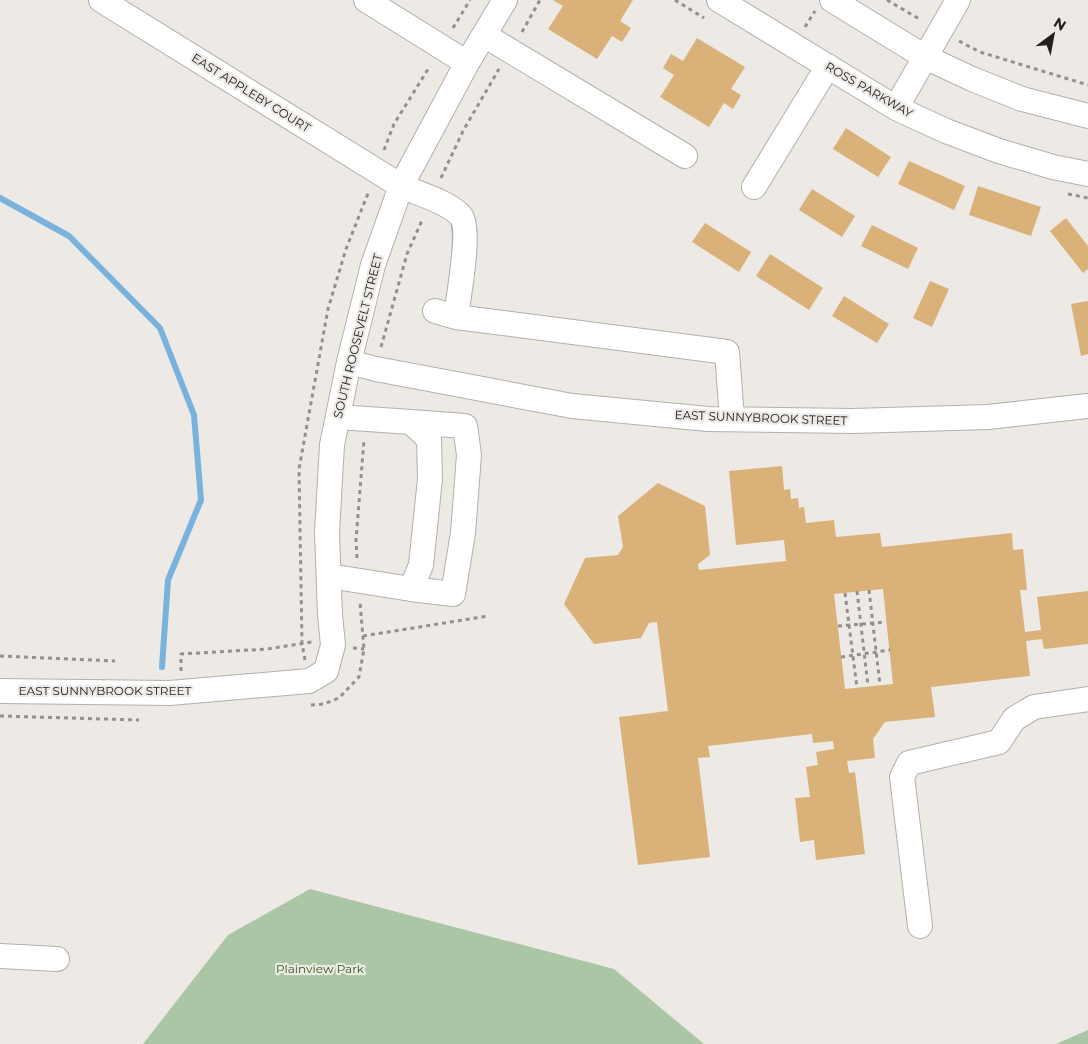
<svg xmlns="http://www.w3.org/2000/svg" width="1088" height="1044" viewBox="0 0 1088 1044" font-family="Montserrat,sans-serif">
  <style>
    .green { fill: #aac6a4 }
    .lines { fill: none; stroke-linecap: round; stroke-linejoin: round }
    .stream { stroke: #78b3de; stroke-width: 6 }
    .building { fill: #dab178; fill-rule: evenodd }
    .minor-casing { stroke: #b3b0ab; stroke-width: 26 }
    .path { stroke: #93908d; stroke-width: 3; stroke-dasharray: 4 4; stroke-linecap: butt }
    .minor { stroke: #fff; stroke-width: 24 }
    .labels { text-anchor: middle; stroke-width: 4.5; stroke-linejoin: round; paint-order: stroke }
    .street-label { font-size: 12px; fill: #232120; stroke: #ede9e5 }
    .park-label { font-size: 12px; fill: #285f19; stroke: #ede9e5 }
  </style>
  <rect width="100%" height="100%" fill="#ede9e5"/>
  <path class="green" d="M310,889L614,969L704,1044H143L228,935Z
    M1088,1030V1044H1056Z"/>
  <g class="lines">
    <path class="stream" d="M0,198L69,236L160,328L194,415L201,500L168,580L162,667"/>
  </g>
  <path class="building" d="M553,0H633L620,21L631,28L622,42L612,36L597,59L548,29L563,6Z
    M697,38L745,67L731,89L741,95L733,109L724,103L709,127L660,97L674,75L663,68L671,54L683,61Z
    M846,128L891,157L878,177L833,149Z
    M909,161L965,186L954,210L898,184Z
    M978,186L1041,207L1031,236L969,215Z
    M812,189L855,216L842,237L799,210Z
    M1066,218L1088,246V269L1083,273L1050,231Z
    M705,223L751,252L739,272L692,242Z
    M872,225L918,248L908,269L861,246Z
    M770,254L823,288L809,310L756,276Z
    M930,281L949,289L932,327L913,318Z
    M844,296L889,324L877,343L832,316Z
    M1088,301V354L1081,356L1071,304Z
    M782,466L784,490L790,489L791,499L798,498L799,508L804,507L806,523L834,520L836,537L880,533L882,547L1012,533L1013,550L1023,549L1027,590H1020L1025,632L1041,630L1037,597L1088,591V644L1044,649L1042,639L1026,641L1030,676L931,687L935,717L885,722L873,739L875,758L847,761L849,773L855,772L865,854L816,860L814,840L800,842L795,798L810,797L806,767L818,765L816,752L834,749L833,741L813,743L812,734L708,746L710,757L698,758L710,857L638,865L619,717L668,711L657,622L649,623L641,638L594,644L564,604L585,558L618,555L623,547L618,516L658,483L705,506L710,555L698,564L699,570L786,561L784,540L736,545L729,471ZM883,589L893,684L845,689L834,594Z"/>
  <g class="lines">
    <g class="minor-casing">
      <path id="minor" d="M101,0L401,186C419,194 446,201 460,215C472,227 458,298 456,317
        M366,0L467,63
        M719,0L896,108L946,131L999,151L1053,167L1088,174
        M832,0L925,57L972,79L1022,99L1088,116
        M484,35L685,156
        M896,108L958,0
        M754,187L828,66
        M435,311L456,317L727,352L732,419
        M349,362L376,369L572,406L708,419L853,421L988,417L1088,406
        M411,422L465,426L469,455L463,533L453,594L411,589
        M329,576L411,589L421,565L430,479L429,439L411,422L338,417
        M0,691L170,693L309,681L326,671L333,645L330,615L327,532L332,445L349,362L373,265L401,186L467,63L505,0
        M920,926L902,777L909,763L999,742L1014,719L1034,707L1088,699
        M0,956L57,959"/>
    </g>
    <path class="path" d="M675,0L704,18
      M887,0L921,20
      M805,27L815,11
      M453,28L470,0
      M522,32L540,0
      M959,41L980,52L1088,85
      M384,150L394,124L430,66
      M441,178L463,131L499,69
      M1068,194L1088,198
      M381,347L407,254L423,218
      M357,558L356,540L364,440
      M869,590L880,685
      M857,591L868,686
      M845,593L857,688
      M838,626L886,622
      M363,636L488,616
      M353,648L364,649
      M0,656L115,661
      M841,657L890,650
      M305,660L302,643L299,469L328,309L346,249L369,191
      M181,671V654L267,649L312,642
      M311,705L324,704L339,698L359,677L364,649L360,602
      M0,716L139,720"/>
    <use href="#minor" class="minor"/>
  </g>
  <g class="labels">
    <g class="street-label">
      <text transform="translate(869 90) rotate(30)" y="4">ROSS PARKWAY</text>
      <text transform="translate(251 93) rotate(32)" y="4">EAST APPLEBY COURT</text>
      <text transform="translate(358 336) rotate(-76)" y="4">SOUTH ROOSEVELT STREET</text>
      <text transform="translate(761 418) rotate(2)" y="4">EAST SUNNYBROOK STREET</text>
      <text x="105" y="695">EAST SUNNYBROOK STREET</text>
    </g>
    <g class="park-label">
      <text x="320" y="973">Plainview Park</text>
    </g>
  </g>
  <g transform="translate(1053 35) rotate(32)" stroke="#ede9e5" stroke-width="4" paint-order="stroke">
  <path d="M0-4L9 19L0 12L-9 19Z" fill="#232120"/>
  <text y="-8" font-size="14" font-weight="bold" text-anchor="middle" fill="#232120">N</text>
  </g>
</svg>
